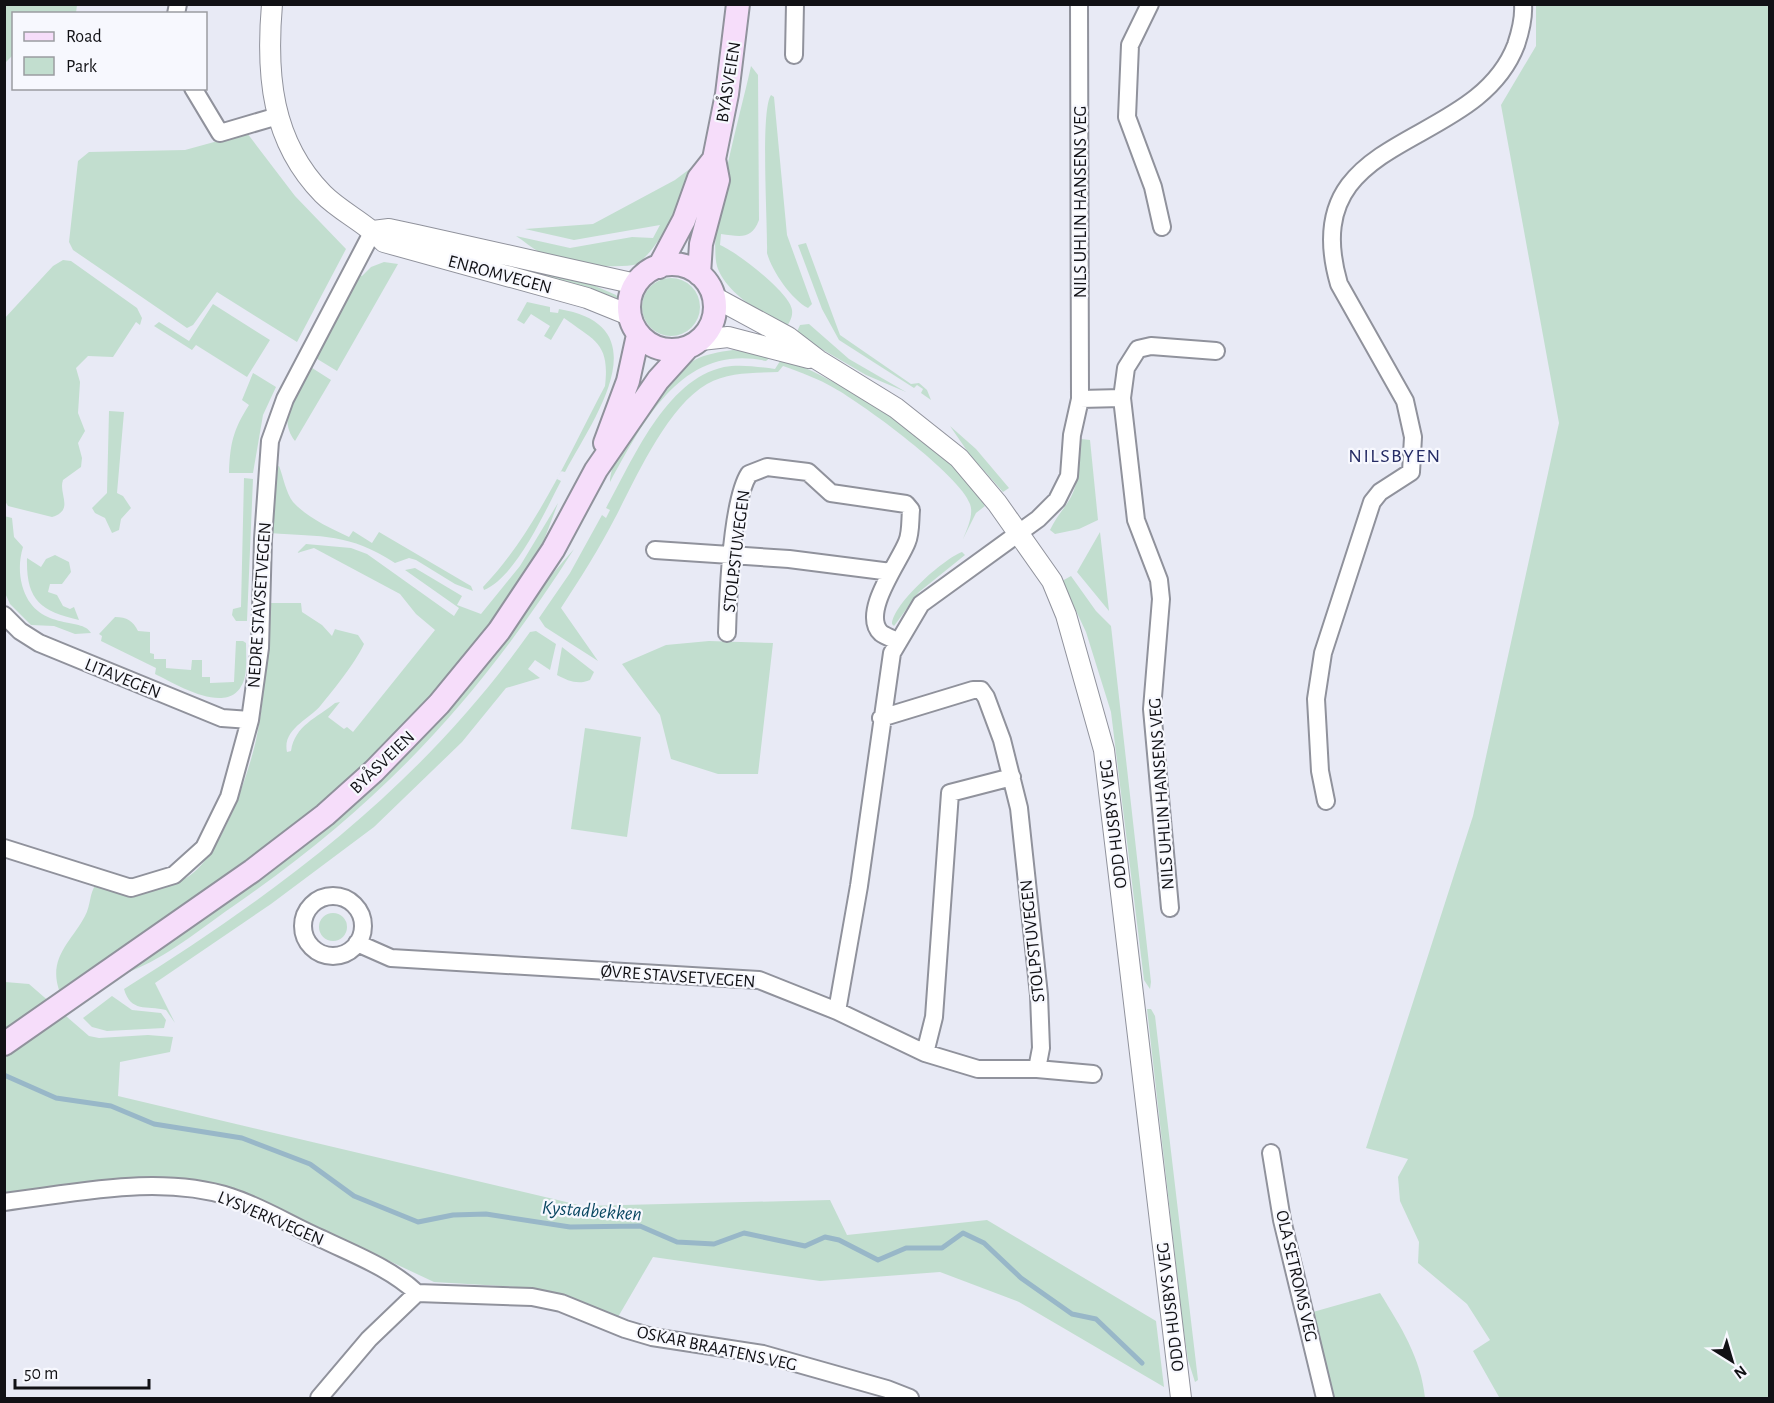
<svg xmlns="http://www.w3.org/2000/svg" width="1774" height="1403" viewBox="0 0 1774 1403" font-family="'Alegreya Sans',sans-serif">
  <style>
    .green { fill: #c2decf }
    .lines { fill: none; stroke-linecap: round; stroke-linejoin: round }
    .stream { stroke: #98b7c8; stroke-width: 5 }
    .minor-casing { stroke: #90929c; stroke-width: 20 }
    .tertiary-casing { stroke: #90929c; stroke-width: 22 }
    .secondary-casing { stroke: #90929c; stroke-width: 26 }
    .minor { stroke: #fff; stroke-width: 16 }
    .tertiary { stroke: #fff; stroke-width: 20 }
    .secondary { stroke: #f6ddfa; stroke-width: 22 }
    .labels { text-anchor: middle; stroke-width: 4.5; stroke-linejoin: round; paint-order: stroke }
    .street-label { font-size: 18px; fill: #111115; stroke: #f7f8fe }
    .neighbourhood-label { font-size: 20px; letter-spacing: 1.5px; fill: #262c65; stroke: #f7f8fe }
    .water-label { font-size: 20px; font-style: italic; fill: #0b4862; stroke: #f7f8fe }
  </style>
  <rect width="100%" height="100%" fill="#e8eaf5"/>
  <path class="green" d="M5,4H77V5L76,13L14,14L13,55L5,63Z
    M1536,5H1769V1398L1499,1397L1473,1351L1490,1340L1467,1304L1418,1263L1419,1242L1400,1201L1398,1177L1408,1159L1366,1148L1473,816L1559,423L1501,105L1536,46Z
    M751,66L758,75L759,220C751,241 739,236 721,234L720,245C737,252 790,293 792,310C793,317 789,323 786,328C763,313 729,296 718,269C705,237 743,105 751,66Z
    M771,95L774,97L787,235L812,304L808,308C791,299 772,271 767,253C768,226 760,111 771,95Z
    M247,133L295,196L346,249L297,342L217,292L193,325L187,328L73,250L69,242L78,161L89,152L185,150Z
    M695,165C681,200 667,238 638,264C614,270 562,263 539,252C532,248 524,241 516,236L570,248L632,237L653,238L660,225L574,240L525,229L593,224L675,180Z
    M806,243L840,335L911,384L919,383L927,390L931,400L921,393L923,389L917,385L914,388L839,340L822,309L798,245Z
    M424,244L593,285L616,295L619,299Z
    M63,260L71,261L137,308L142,318L140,325L136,322L113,357L88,356L76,368L80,382L78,413L85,431L78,443L82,458L81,467L63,480C58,494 75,510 52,517L8,506L5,501L4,319L53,266Z
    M384,262L398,264L337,371L314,357L357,273L362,276L371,267Z
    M642 307a29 29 0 1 1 58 0a29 29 0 1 1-58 0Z
    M527,302L550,307V312L558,313L559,309C663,326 592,421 565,472L561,471L557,479L561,481C545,511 516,577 484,590L483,587C535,533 570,452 605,386C610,343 595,341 564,318L551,340L544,336L550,326L531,314L524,324L517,320Z
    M213,304L270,340L247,377L196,345L192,350L154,326L159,322L189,341Z
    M809,324L849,359L906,392L866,375L796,334L800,325Z
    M733,350L772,356L766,361C682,343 644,421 610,482C611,449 665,379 693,361C705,354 719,352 733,350Z
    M782,358C838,379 961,451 985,506L976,513L963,539C967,529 974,515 970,504C960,475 863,404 834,388C819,379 800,372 783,366L778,372C754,373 728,372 707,384C667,407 636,478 615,518C599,549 580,579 561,608L598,661L545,627L539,618L570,573L602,515L606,518L610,510L606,508C633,460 665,380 724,367C740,364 759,367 775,369Z
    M309,366L331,380L295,441C276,417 297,389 309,366Z
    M253,373L276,387L263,415L253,473H229C230,444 233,430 249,405L242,400Z
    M109,411L124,412L117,493L123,496L131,508L121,519L119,530L112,533L105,518L95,513L92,508L107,493Z
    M950,426L976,449L1009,488L1003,492L970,455Z
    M1081,439L1090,440L1098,520L1079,529L1055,534L1050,530C1056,517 1065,508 1071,497C1080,480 1079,458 1081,439Z
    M279,466C283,476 286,493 293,502C308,518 328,527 349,537L353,531L372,543L379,532L471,586L473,591L455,584L416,560L409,558L395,563C349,533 323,537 270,533L274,468Z
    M244,478L253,479L247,621H236L232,615L233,609L241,607Z
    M558,503L541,548L506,601L464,658L407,724L327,801L268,847L59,990C48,957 72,941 85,916C91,905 89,894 96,884C116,883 161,885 179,881C217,870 248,776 256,740C266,696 266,648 269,603H301L302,612L322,625L332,636L335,629L338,630L358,635L364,644C355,663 335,688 321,705C310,719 282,729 287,752L291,751C295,725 317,718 335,703L340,702L328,717L344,729L347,727L353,732L435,630L416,614L400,594L314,548L297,553L306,544L351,548L367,554L454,616L459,608L405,570L415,568L462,596L457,605L481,614L520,566Z
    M4,516L12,518L14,537L23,547C19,560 19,573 22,585C35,633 83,616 91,633L75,634L54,626L31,625L10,604L5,593Z
    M1100,532L1109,611L1077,572Z
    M574,549C478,700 380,805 232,907C199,930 167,957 129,972L247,888L541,587Z
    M962,552L965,555L919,592L894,626L892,624C893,604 943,559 962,552Z
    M55,555L69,562L71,572L62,584H50L48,592L57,595L63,606L70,609L74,607L79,620C40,611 26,600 27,558L41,567L46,559Z
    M1071,576L1096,611L1111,626L1151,982L1150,989L1144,980L1111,712L1086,632L1062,581Z
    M115,617C127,617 133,621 138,631L150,632V653L154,654V659H166V668L191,670L192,660H202V677H210V683L234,682L236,641H243L246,643C246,653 247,665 245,676C235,721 178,685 155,674L156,668L101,641L102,636L99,634Z
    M536,631L556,644L550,670L535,660L528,669L540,678L506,688L462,742L374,827L271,904L155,983L175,1023L166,1010C146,1005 131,1013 124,989C281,891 422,785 530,632Z
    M709,641L773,643L758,774H718L671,759L660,715L622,664L666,645Z
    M562,647L594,672L590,680C578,685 568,681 557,675Z
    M585,728L641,737L627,837L571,829Z
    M319 927a14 14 0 1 1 28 0a14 14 0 1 1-28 0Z
    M5,982L29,984L89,1036L99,1038L148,1035L173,1037L170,1052L120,1062L118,1096L583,1206L830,1200L847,1235L987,1220L1156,1321L1164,1387L1019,1302L940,1272L820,1281L653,1257L618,1317L568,1297L533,1288L434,1282L253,1197L218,1184L171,1178L5,1193Z
    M112,996L132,1010L161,1013L166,1020L164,1028L107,1031L92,1027L83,1018Z
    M1147,1009H1151L1155,1016L1198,1380L1195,1382L1188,1360L1182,1318Z
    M1380,1293C1401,1327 1421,1358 1425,1398H1334L1313,1312Z"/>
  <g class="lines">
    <path class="stream" d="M4,1075L56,1098L111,1106L154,1124L242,1138L310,1164L354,1196L418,1222L453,1215L486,1214L570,1227L640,1226L677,1242L714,1244L744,1233L805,1246L825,1237L839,1240L878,1260L906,1248H942L963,1233L984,1243L1021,1278L1072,1314L1096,1319L1142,1363"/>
    <g class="minor-casing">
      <path id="minor" d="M1150,4L1130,45L1127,117L1153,187L1162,227
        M176,14L178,4
        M794,55L795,4
        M193,88L220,133L278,116
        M1080,399L1122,398
        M655,550L789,559L891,572
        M4,615L20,631L39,643L222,718L250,720
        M727,633C728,597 731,502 749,474L767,467L808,472L831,493L906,504L911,510C910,520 911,533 907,542C900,561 860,613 881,633C885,636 893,639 897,641
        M881,718L973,690H981L986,697L1002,740L1019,808L1039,995L1041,1048L1037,1069
        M1326,801L1320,771L1316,699L1323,653L1372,502L1380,492L1411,472L1413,437L1405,401L1339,284C1294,129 1475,153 1516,45C1520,33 1524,17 1523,4
        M4,848L131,888L174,875L204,848L229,797L250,720L260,648L263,539L270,441L285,399L373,231
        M303 926a30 30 0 1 1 60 0a30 30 0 1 1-60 0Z
        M1170,908L1152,709L1161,599L1159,580L1136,520L1122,398L1126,368L1138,349L1151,346L1216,351
        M357,943L391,958L759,980L837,1011L925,1053L978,1069H1037L1093,1074
        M837,1011L859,886L892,653L921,604L1038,519L1057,500L1069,476L1072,435L1080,399L1079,4
        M925,1053L934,1017L950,793L1012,777
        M1271,1153L1282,1220L1325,1398
        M4,1202C78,1193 159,1174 231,1197C262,1207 292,1226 322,1239C355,1255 390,1268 417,1293
        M319,1398L369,1339L417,1293L532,1297L561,1303L625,1329L652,1337L763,1354L887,1389L910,1398"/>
    </g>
    <g class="tertiary-casing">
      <path id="tertiary" d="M272,4C266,74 271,141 323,194C341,212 366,223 384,242L587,298L629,315
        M373,231L389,229L417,235L636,284
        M714,297L788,337L818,360L896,408L959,458L997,503L1052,581L1066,615L1104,750L1181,1398
        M701,340L728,337L809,358"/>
    </g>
    <g class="secondary-casing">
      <path id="secondary" d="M629 307a43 43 0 1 1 86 0a43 43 0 1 1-86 0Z
        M659,267L684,220L699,178L714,159
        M699,274L701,244L718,180L714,159L727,94L738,4
        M605,443L628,381L638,335
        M4,1044L252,871L325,815L374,771L439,704L499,631L553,550L596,470L658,380L687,348"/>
    </g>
    <use href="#minor" class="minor"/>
    <use href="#tertiary" class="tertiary"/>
    <use href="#secondary" class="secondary"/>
  </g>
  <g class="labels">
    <g class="street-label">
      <text transform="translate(728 82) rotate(-81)" y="6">BYÅSVEIEN</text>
      <text transform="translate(1080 202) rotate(-90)" y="6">NILS UHLIN HANSENS VEG</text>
      <text transform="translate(500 274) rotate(15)" y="6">ENROMVEGEN</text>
      <text transform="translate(736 551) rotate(-83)" y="6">STOLPSTUVEGEN</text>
      <text transform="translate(259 605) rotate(-86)" y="6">NEDRE STAVSETVEGEN</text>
      <text transform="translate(123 678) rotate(22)" y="6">LITAVEGEN</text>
      <text transform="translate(382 762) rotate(-44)" y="6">BYÅSVEIEN</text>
      <text transform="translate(1161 794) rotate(-94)" y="6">NILS UHLIN HANSENS VEG</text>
      <text transform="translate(1113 824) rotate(-97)" y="6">ODD HUSBYS VEG</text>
      <text transform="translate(1032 941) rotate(-96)" y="6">STOLPSTUVEGEN</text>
      <text transform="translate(678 976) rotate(4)" y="6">ØVRE STAVSETVEGEN</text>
      <text transform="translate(271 1218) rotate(23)" y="6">LYSVERKVEGEN</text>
      <text transform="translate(1297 1276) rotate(77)" y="6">OLA SETROMS VEG</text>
      <text transform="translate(1170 1307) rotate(-97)" y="6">ODD HUSBYS VEG</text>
      <text transform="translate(717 1348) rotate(12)" y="6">OSKAR BRAATENS VEG</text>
    </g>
    <g class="neighbourhood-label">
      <text x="1395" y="462">NILSBYEN</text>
    </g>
    <g class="water-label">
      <text transform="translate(592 1210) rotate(4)" y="7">Kystadbekken</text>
    </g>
  </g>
  <rect width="1774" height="1403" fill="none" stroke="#111115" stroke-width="12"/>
  <rect x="12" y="12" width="195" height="78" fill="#f7f8fe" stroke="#9b9ca1" stroke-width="1.5"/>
  <rect x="24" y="32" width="30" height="9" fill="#f6ddfa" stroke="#9b9ca1" stroke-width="1.5"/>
  <text x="66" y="42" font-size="18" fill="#111115">Road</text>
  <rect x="24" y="57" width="30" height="18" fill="#c2decf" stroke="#9b9ca1" stroke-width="1.5"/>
  <text x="66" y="72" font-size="18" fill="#111115">Park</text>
  <g transform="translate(1732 1361) rotate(143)" stroke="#f7f8fe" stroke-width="4.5" paint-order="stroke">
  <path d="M0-4.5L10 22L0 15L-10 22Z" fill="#111115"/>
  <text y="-9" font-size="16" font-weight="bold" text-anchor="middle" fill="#111115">N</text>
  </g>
  <path d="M15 1379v9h134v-9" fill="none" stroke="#111115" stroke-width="3"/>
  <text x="24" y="1379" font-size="18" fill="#111115" stroke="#f7f8fe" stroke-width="4.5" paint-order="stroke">50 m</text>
</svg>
